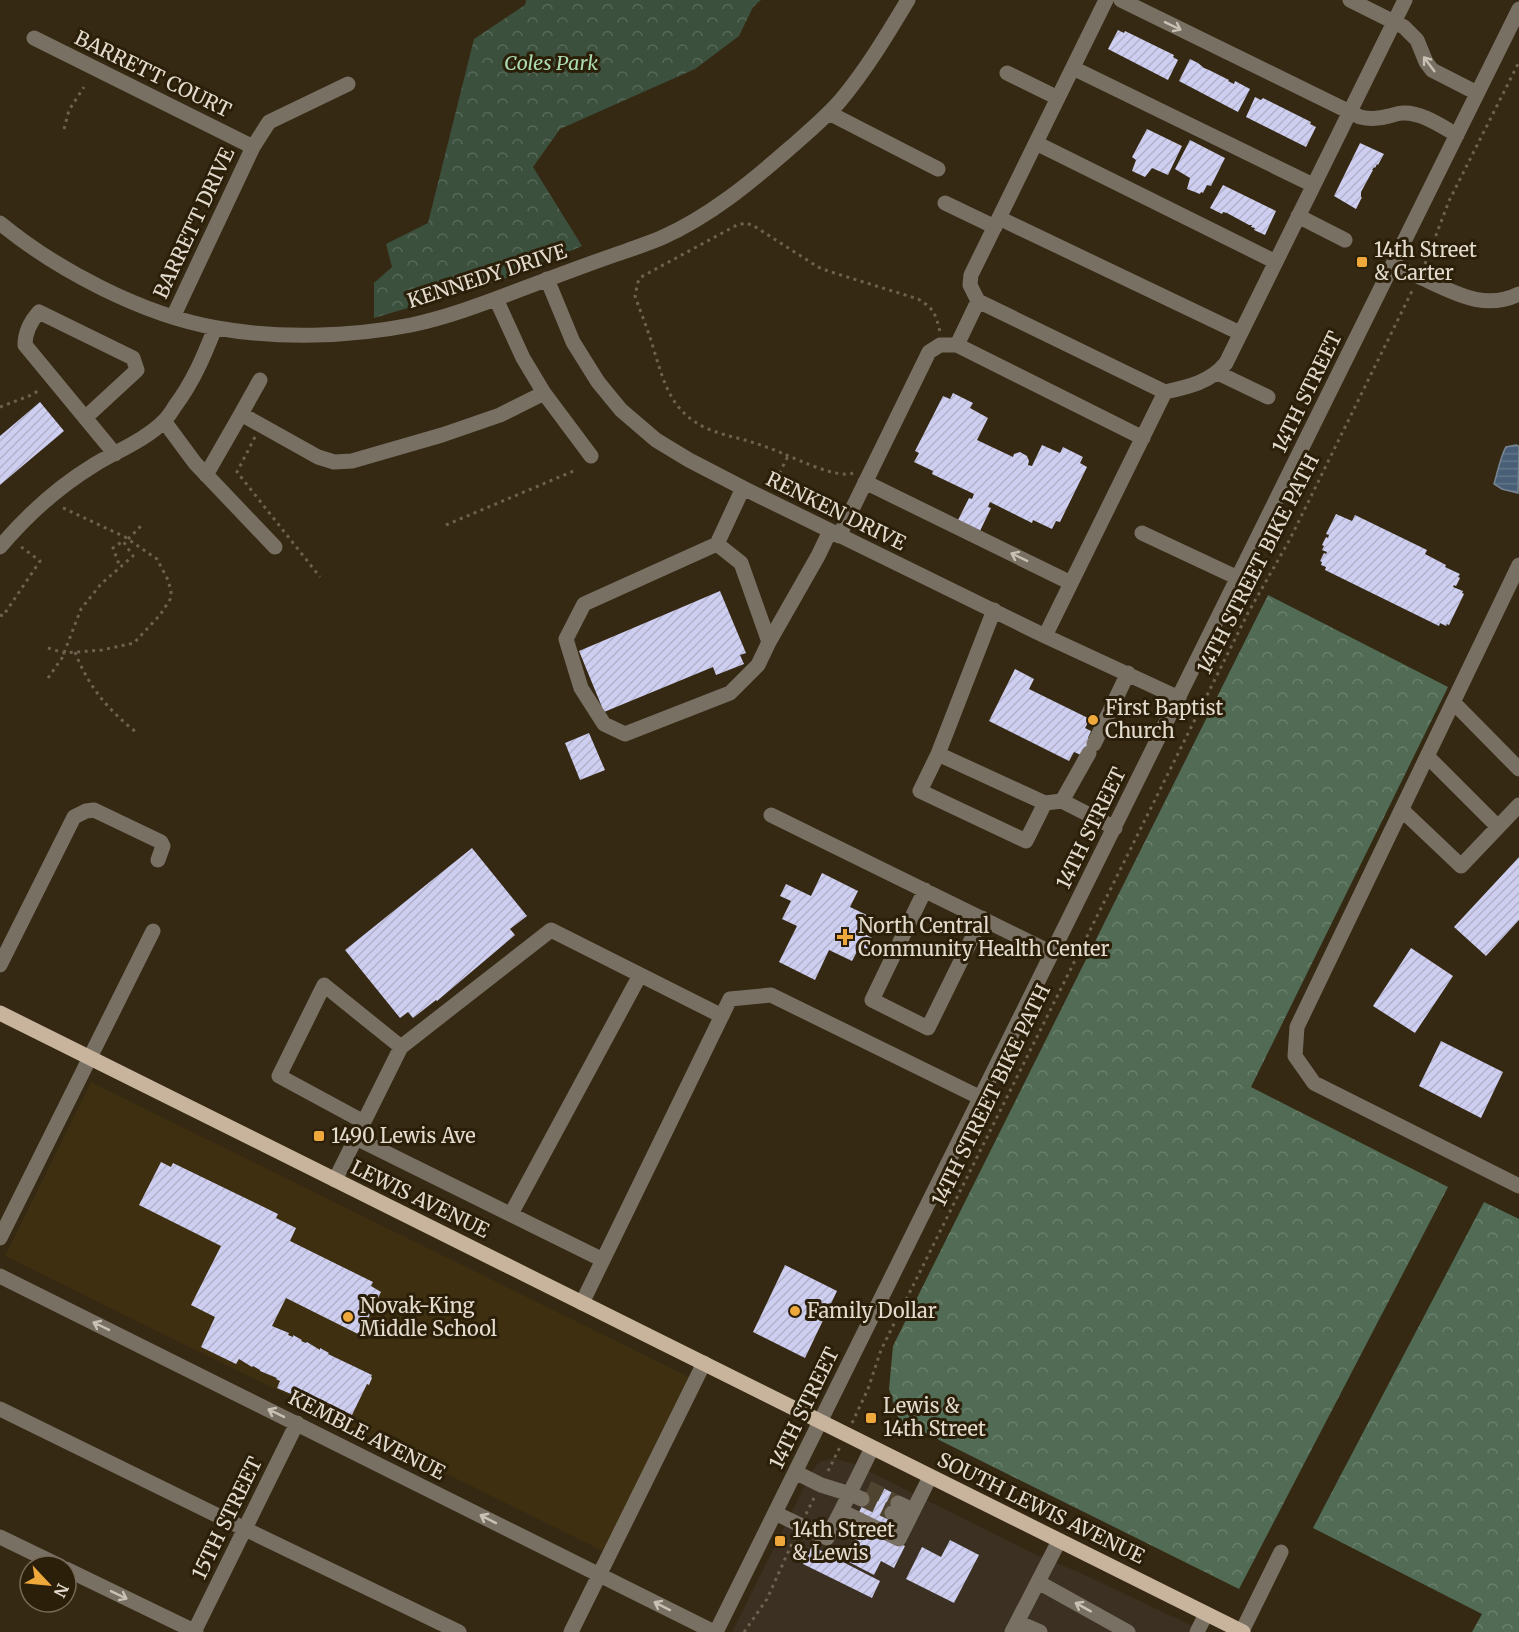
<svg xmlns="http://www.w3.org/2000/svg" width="1519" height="1632" viewBox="0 0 1519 1632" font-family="Merriweather,serif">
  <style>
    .commercial { fill: #3b3021 }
    .built { fill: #3e2f11 }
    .forest { fill: url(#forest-crowns) }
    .park { fill: url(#park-crowns) }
    .water { fill: url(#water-rules); stroke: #778491; stroke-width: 1.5 }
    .building { fill: url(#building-hatch) }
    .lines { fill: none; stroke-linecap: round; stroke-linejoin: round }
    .minor-tunnel { stroke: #4f442f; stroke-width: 15; stroke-dasharray: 15 8; stroke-linecap: butt }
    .path { stroke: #6d624f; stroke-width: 3; stroke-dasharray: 3 4.5; stroke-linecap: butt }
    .minor { stroke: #797064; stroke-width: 15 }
    .major { stroke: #c8b49c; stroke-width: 15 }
    .oneway { stroke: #c8c1b4 }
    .poi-dot { fill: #eea83c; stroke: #2b1f09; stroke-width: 2 }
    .labels { text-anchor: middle; stroke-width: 6; stroke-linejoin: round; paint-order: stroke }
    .park-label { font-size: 20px; font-style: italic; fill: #abdbb1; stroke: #2b1f09 }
    .street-label { font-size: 20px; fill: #e3dcce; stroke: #2b1f09 }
    .poi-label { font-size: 20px; fill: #e3dcce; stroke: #2b1f09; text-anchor: start }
  </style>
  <defs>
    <pattern id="forest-crowns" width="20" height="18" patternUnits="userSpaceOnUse" patternTransform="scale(1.5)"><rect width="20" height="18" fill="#516b54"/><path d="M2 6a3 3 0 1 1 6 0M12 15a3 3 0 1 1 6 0" fill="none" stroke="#6a806b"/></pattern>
    <pattern id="park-crowns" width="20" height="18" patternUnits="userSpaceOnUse" patternTransform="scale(1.5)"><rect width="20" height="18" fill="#3c503e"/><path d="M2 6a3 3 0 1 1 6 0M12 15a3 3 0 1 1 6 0" fill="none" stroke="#586959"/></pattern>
    <pattern id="water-rules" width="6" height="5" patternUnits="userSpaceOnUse" patternTransform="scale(1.5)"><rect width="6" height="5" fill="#495f77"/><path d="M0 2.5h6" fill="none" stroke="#637589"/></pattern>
    <pattern id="building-hatch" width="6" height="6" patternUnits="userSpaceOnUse" patternTransform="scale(1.5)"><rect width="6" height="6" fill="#cecef0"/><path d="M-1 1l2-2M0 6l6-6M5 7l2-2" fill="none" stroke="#b2b2cc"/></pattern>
  </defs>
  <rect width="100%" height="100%" fill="#352913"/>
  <path class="commercial" d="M833,1458L854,1464L1028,1551L1083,1574L1205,1632H732L812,1471L819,1462Z"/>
  <path class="built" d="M91,1082L691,1378L605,1552L5,1256Z"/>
  <path class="forest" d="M1268,595L1448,687L1251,1087L1448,1187L1239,1589L899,1420L889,1389L893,1346Z
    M1484,1202L1519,1219V1632H1472L1482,1614L1313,1528Z"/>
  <path class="park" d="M526,0H761L753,7L739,36L695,69L560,129L533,167L582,246L502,280L374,318V283L392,267L386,244L428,223L474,39L525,5Z"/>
  <path class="water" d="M1516,445L1519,446L1518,493L1502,489L1494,484C1497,474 1501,455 1506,447Z"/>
  <path class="building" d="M1118,30L1124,33L1125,31L1174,55L1173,57L1178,60L1168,80L1108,49Z
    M1190,59L1198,63L1204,68L1209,70L1229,80L1228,81L1234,84L1235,81L1250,89L1238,112L1179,81Z
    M1255,97L1261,100L1263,98L1311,122L1310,124L1316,127L1306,147L1246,117Z
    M1147,129L1182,146L1168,175L1152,168L1145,177L1132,171L1136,160L1132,157Z
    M1190,140L1225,158L1211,186L1207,185L1203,193L1201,192L1200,194L1187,189L1190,178L1175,169Z
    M1360,143L1384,154L1378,165L1377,164L1375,168L1374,167L1372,170H1373L1361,192V197H1362L1356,209L1334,196Z
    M1223,185L1276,211L1265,235L1254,230L1255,228L1251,227L1252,225H1249L1227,213L1223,212L1222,214L1210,208Z
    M953,393L973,403L970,408L988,418L977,440L1013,457L1014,454L1020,452L1027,456L1029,461L1028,465L1032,466L1042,445L1060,453L1063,447L1083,457L1080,463L1087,467L1060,522L1056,521L1052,529L1033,520L1032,523L990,502L988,507L991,508L980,531L958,520L969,498L972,499L974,494L932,474L933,471L914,462L919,453L915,451L943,396L950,399Z
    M40,402L64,431L0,485V436Z
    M1336,514L1352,521L1355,515L1427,550L1425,554L1446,565L1445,567L1460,574L1458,577L1460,578L1456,586L1454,585L1453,587L1463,591L1462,593L1464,594L1449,625L1447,624L1446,626L1440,623L1439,626L1325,570L1326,567L1321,565L1322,562L1320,561L1324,553L1326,554L1327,552L1322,550L1324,546L1322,545L1326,537L1328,538L1329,535L1326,534Z
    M720,591L746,653L740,655L744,664L716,675L713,667L604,712L579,651Z
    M1015,669L1034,679L1029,689L1090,719L1085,728L1091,731L1088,738L1099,743L1081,755L1074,752L1069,761L989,721Z
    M589,733L605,770L580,780L565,743Z
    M472,848L527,916L510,929L515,935L437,1001L436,1000L413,1018L408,1012L400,1018L345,950Z
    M1519,857V920L1486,956L1454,927Z
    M822,873L858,891L850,907L873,918L865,934L872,938L867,949L860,946L852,961L829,950L815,980L779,962L797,926L782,919L791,901L780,896L786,884L811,896Z
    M1411,948L1453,976L1415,1033L1373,1006Z
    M1441,1041L1503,1072L1481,1118L1419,1086Z
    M161,1162L171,1167L173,1163L278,1214L276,1218L296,1228L290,1241L373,1282L371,1286L381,1292L360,1335L286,1298L272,1326L289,1333L288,1335L293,1337V1335L302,1340L301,1341L306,1343L307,1342L320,1350V1348L329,1353L328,1354L372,1375L371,1377L372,1378L369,1385L367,1384L352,1415L318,1398L317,1399L309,1395V1394L302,1390L301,1392L294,1388L291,1394L277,1388L280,1381L276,1379L277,1378L260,1371V1370L253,1366L252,1367L239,1359L236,1364L201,1347L215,1317L191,1305L221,1246L139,1205Z
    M785,1265L837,1291L805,1358L753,1332Z
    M874,1483L904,1499L888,1531L857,1516Z
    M862,1525L905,1546L894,1568L881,1561L874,1575L845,1560Z
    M950,1540L979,1555L954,1603L906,1579L922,1547L941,1557Z
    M812,1546L880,1581L872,1598L803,1564Z"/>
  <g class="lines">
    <path class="minor-tunnel" d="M868,1488L898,1503
      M862,1499L892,1513"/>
    <path class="path" d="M64,129L69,110L84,87
      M1425,264L1449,201L1519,62
      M0,407L29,396L38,391
      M255,437L237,472L320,577
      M853,473C838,479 799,460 784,454C770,448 756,443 741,439C729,436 717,433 706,428C670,411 664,382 653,347C648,330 641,313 635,296L638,282L641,277L737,225L746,223L754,226L818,267L828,271L918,299C934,308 936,315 940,332
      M776,480L788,456
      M446,525L576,470
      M128,539L141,526
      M0,615L3,616L40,561L20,546
      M48,648L64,653L102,650L134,643L160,615L171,598V591L168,580L157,559L125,537L61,507
      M75,652C88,686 108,710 136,732
      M48,678L62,658L81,609L101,584L133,556L123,541L113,548L120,567
      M852,1423L868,1389L881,1350L1248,613L1290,539L1413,289
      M828,1471L840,1447
      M806,1514L814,1498
      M744,1632L767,1599L794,1539"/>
    <path class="minor" d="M1106,0L971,275L970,285L978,301L1165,392C1188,387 1211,382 1226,363L1405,0
      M1121,0L1360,117C1369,119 1379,119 1389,116C1394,115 1398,113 1403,113C1421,112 1441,126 1457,135
      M1350,0L1404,27L1417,40L1426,62L1432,70L1477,93
      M34,38L253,147
      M1073,68L1313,185
      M1007,73L1058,98
      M829,113L938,169
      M1036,143L1276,262
      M945,203L995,227
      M1298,216L1345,240
      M999,218L1240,333
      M0,223C57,270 143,315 217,328C278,339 350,337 411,325C458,315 502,296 546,280C573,270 599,260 626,251C637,247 649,243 661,238C709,217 751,182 790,148C807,133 825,118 840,101C866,70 887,35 908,0
      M1392,267C1403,270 1414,274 1424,279C1455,293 1485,311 1519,294
      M547,279L573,342L598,382L621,410L656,440L689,460L743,488L1045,636L1179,698
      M496,299L523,358L544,393L591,456
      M173,317L253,147L269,122L348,84
      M957,345L1143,438
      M1218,373L1268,397
      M241,414L260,380
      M85,418L137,370L133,358L39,312C30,322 25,332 25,345L115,454
      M164,421L195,463L275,547
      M206,475L241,414L318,457L334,462L352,461L442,435L500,415L544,393
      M865,482L1071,583
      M1142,533L1238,578
      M839,536L929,352L940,345H957L978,301
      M717,544L741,563L769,642L758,665L730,693L625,734L604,724L581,688L566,639L584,604L717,544L743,488
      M0,547C27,515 58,487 94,465C115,452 147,439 164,421C168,417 172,411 175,406C193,382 204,356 215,328
      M1519,565L1297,1027L1295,1056L1314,1083L1519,1186
      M1045,636L1165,392
      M769,642L818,556L830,531
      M1453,702L1519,769
      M1094,744L1128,673
      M938,754L1045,803L1026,841L920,791L938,754L994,610
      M1427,756L1498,827
      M1062,801L1089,753
      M1045,803L1062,801L1115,828
      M1402,810L1461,866L1519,805
      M771,815L1052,953
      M925,890L872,1000L928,1028L982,918
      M0,965L74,817L86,811L94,810L161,842L163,846L158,860
      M364,1122L279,1076L324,985L401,1047
      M356,1138L603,1260
      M335,1180L401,1047L551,930L722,1016
      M511,1214L640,975
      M0,1238L153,931
      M0,1276L714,1632
      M582,1303L730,999L771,995L981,1098
      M0,1409L245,1529L459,1632
      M872,1448L841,1511L899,1539L930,1477
      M795,1472L821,1485L850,1494L862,1499
      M898,1503L913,1510
      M775,1513L827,1538L841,1511
      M892,1513L908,1521
      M0,1537L60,1566
      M66,1569L196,1632
      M1038,1582L1128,1632
      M1017,1622L1040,1632
      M1242,1631L1281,1552
      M194,1632L297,1423
      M571,1632L704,1363
      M716,1632L1519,9
      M1012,1632L1059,1541
      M1197,1632L1206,1614"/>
    <path class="major" d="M0,1013L1243,1632"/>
  </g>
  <defs><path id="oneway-shaft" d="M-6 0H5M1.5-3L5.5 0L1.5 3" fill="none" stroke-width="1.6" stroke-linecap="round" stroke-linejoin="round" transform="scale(1.5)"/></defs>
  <g class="oneway">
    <use href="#oneway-shaft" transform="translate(1173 26) rotate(26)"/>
    <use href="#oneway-shaft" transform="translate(1429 64) rotate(-127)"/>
    <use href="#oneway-shaft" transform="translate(1019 557) rotate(-154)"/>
    <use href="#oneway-shaft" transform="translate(101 1326) rotate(-154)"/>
    <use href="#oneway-shaft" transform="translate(276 1413) rotate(-154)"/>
    <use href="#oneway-shaft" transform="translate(488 1519) rotate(-153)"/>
    <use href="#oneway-shaft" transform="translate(119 1595) rotate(26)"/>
    <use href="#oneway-shaft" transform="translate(662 1606) rotate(-153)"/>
    <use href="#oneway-shaft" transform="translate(1083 1607) rotate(-151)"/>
  </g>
  <g class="poi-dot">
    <rect x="1356" y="256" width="12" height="12" rx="3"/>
    <circle cx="1093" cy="720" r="6"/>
    <path d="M842 928h6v6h6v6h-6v6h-6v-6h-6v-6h6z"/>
    <rect x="313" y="1130" width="12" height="12" rx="3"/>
    <circle cx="795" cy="1311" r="6"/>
    <circle cx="348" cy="1317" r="6"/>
    <rect x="865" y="1412" width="12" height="12" rx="3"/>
    <rect x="774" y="1535" width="12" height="12" rx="3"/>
  </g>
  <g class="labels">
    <g class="park-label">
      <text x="551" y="70">Coles Park</text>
    </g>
    <g class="street-label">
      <text transform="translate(153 74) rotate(26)" y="7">BARRETT COURT</text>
      <text transform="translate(194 223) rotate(-65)" y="7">BARRETT DRIVE</text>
      <text transform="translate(487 276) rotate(-18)" y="7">KENNEDY DRIVE</text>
      <text transform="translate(1307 392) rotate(-64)" y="7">14TH STREET</text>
      <text transform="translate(836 511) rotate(26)" y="7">RENKEN DRIVE</text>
      <text transform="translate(1258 564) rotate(-63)" y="7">14TH STREET BIKE PATH</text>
      <text transform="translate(1091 828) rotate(-64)" y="7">14TH STREET</text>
      <text transform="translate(991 1095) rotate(-64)" y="7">14TH STREET BIKE PATH</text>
      <text transform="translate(420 1199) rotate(26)" y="7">LEWIS AVENUE</text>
      <text transform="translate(804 1408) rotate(-64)" y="7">14TH STREET</text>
      <text transform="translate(367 1435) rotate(27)" y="7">KEMBLE AVENUE</text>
      <text transform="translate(1041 1508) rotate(26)" y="7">SOUTH LEWIS AVENUE</text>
      <text transform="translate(227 1518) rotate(-64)" y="7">15TH STREET</text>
    </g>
    <g class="poi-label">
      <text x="1374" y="257">14th Street<tspan x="1374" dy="23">&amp; Carter</tspan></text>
      <text x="1105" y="715">First Baptist<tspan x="1105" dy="23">Church</tspan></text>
      <text x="858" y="933">North Central<tspan x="858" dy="23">Community Health Center</tspan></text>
      <text x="331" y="1143">1490 Lewis Ave</text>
      <text x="360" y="1313">Novak-King<tspan x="360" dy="23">Middle School</tspan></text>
      <text x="807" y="1318">Family Dollar</text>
      <text x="883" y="1413">Lewis &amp;<tspan x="883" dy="23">14th Street</tspan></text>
      <text x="792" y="1537">14th Street<tspan x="792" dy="23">&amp; Lewis</tspan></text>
    </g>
  </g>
  <g transform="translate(48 1584) rotate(116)"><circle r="28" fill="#2b1f09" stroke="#756b58" stroke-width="1.5"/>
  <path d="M0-4.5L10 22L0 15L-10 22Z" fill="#eea83c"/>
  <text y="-9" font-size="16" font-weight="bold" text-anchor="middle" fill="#e3dcce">N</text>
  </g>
</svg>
